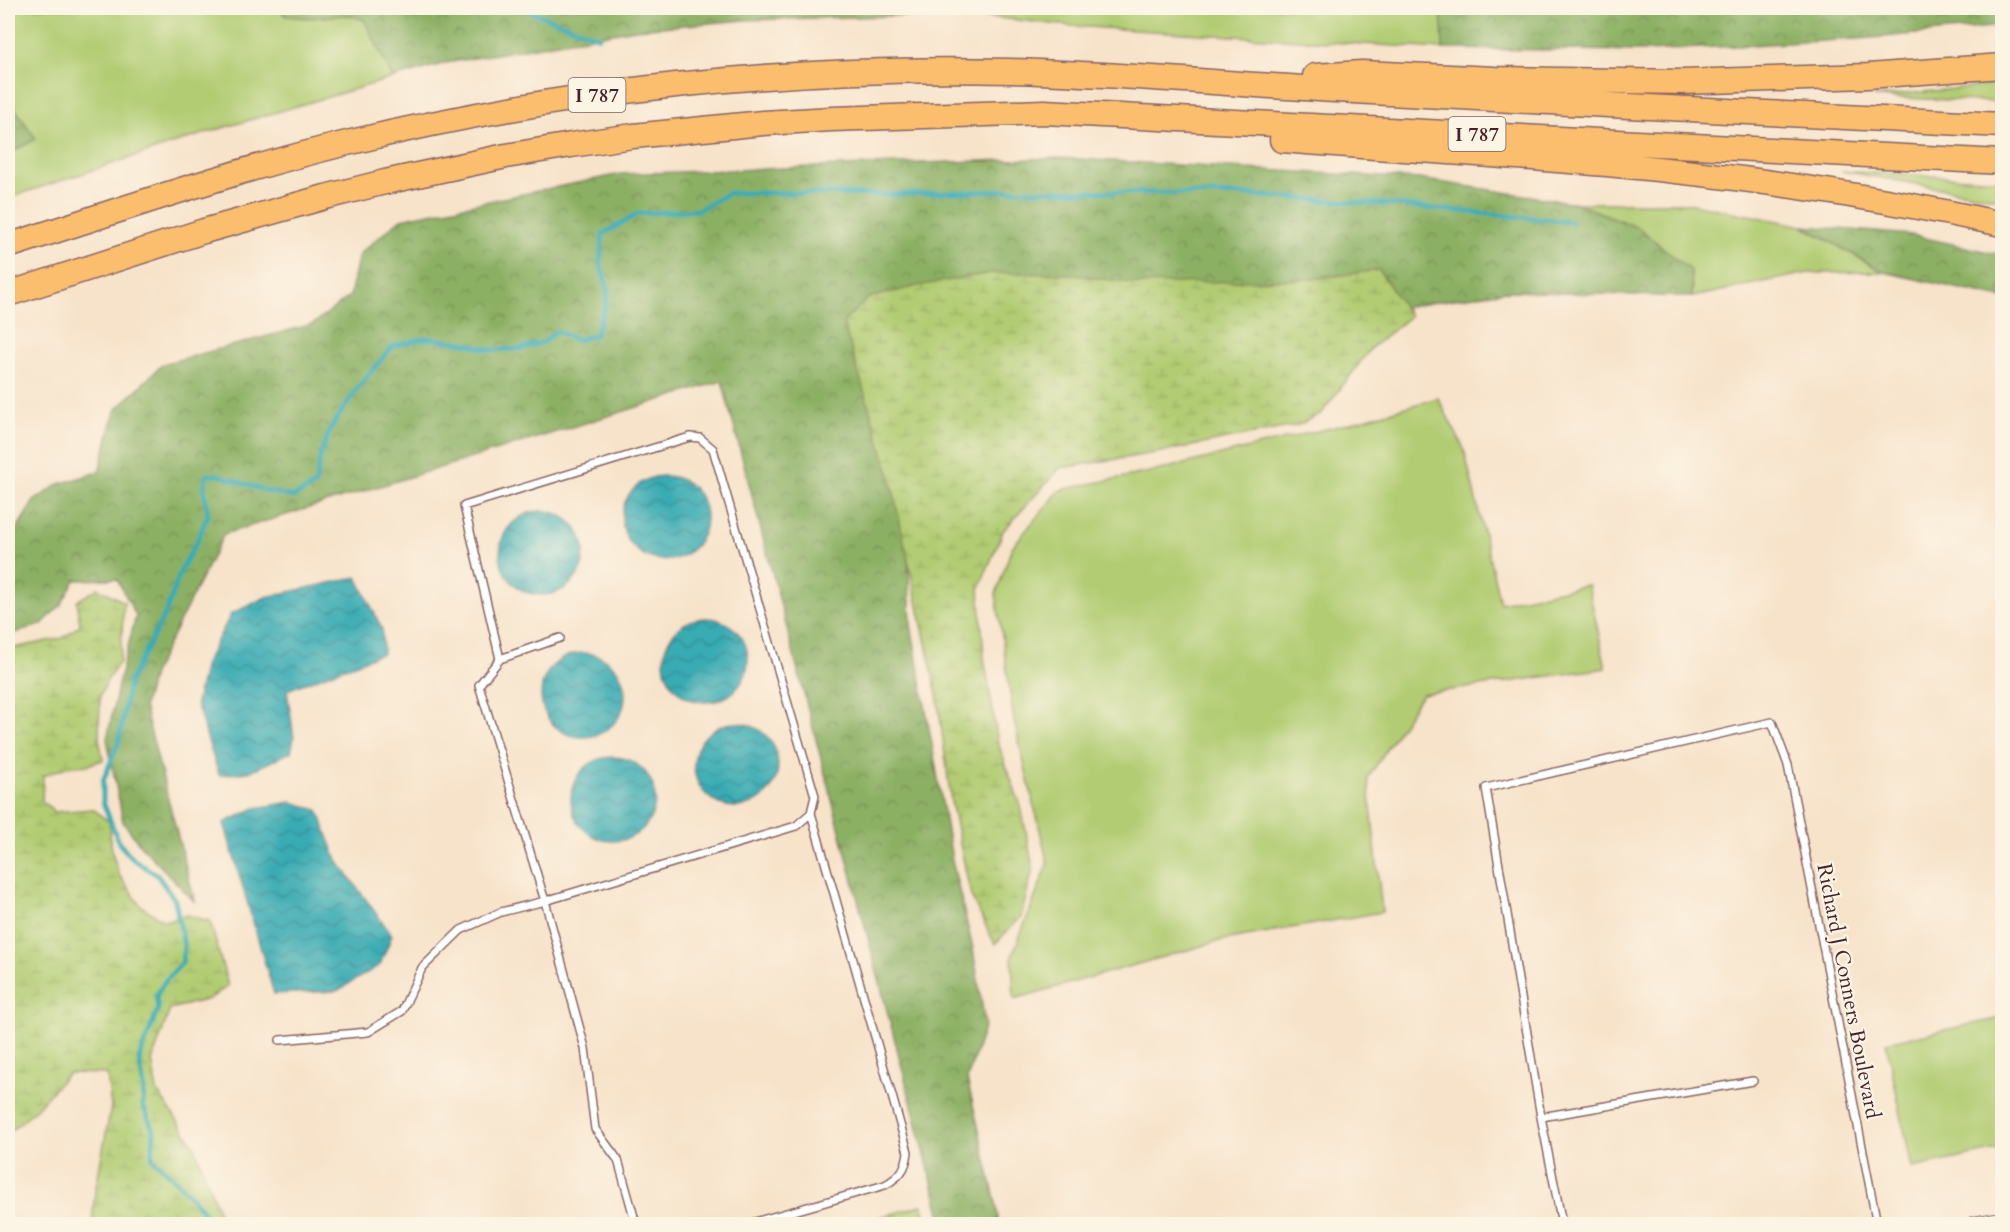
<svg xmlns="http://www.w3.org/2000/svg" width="2010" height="1232" viewBox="0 0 2010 1232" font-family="Cardo,serif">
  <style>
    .green { fill: #b1cc72; stroke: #7e764e; stroke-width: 1.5 }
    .forest { fill: url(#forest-crowns); stroke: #6b6848; stroke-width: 1.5 }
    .wetland { fill: url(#wetland-marsh); stroke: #7e764e; stroke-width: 1.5 }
    .water { fill: url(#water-waves); stroke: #42656f; stroke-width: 1.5 }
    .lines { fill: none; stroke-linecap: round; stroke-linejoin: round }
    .stream { stroke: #39abb3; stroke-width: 5 }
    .lane-casing { stroke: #876463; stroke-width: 10 }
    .street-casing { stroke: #876463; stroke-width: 16 }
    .highway-casing { stroke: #876463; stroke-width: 27 }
    .lane { stroke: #fff; stroke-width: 7 }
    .street { stroke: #fff; stroke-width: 14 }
    .highway { stroke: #fabe6e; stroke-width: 24 }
    .labels { text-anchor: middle; stroke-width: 4.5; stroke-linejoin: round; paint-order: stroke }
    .shield { fill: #fcf5e5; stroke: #7f5f63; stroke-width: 1.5 }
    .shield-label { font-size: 20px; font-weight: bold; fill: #4a1f2b }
    .street-label { font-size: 21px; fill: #4a1f2b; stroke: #fcf5e5 }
  </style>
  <defs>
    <pattern id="forest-crowns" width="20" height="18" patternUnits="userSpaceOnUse" patternTransform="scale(1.5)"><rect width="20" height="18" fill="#8cb064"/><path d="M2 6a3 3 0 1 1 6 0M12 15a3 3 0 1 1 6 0" fill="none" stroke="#748f53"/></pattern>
    <pattern id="wetland-marsh" width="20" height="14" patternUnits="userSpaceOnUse" patternTransform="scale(1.5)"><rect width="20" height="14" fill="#b1cc72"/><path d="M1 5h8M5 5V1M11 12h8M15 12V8" fill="none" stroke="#9aaf63"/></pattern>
    <pattern id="water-waves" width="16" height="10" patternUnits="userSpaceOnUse" patternTransform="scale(1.5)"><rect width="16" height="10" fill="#39abb3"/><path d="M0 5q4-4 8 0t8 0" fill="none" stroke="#328b92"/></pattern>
  </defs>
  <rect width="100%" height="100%" fill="#fcf5e5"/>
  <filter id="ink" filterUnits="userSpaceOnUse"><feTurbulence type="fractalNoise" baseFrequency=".0167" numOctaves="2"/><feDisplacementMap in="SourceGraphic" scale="12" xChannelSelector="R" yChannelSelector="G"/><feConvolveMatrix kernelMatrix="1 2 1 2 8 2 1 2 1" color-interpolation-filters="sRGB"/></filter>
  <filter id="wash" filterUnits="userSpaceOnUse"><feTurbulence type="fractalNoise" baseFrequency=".008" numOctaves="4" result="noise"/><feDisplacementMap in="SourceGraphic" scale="24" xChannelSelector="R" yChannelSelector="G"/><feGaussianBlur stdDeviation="1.35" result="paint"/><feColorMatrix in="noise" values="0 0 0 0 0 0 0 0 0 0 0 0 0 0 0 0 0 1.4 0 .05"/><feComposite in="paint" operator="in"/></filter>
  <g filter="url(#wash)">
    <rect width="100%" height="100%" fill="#f7e3ca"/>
    <path class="green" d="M8,8H468L388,68L393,78L209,132L8,198Z
      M983,8H2002L1443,37V49L1071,26L962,14Z
      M2002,84V102L1874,97Z
      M1842,171L2002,180V199Z
      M1576,203H1687L1803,226L1884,272L1807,273L1692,297L1691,271L1639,229Z
      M1438,398L1464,449L1500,603L1588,585L1606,668L1422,694L1368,778L1382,912L1223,940L1014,999L1012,956L1048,864L1014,721L996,594L1012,547L1060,490L1160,470L1354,422Z
      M2002,1018V1149L1912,1168L1886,1042Z"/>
    <path class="forest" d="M280,8H983L962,14L746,20L636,29L446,63L393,78L364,20L348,15L309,18L285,16Z
      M1441,8H2002V26L1872,38L1648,51L1443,49Z
      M8,98L36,139L8,154Z
      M1059,158L1419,179L1576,203L1639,228L1691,271L1692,297L1505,291L1374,312L903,444L911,625L953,865L973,949L985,1025L967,1079L996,1203L999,1224H943L722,381L224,534L153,674L144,706L195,902L141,846L123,822L107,739L119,681L136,616L117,579L75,580L61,605L42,624L8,635V543L34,501L59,484L99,472L115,411L163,364L313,324L350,296L359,254L401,219L621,174Z
      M1803,226L1912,235L2002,255V298L1884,272Z"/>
    <path class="wetland" d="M1379,270L1410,316L1371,348L1322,413L1299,425L1156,453L1060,468L1003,531L979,589L984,657L998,743L1021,807L1033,868L1021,917L995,944L971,896L951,801L937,694L890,476L843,322L869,298L917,286L991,273L1067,274L1139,284L1313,279Z
      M98,588L124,602L120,662L109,677L100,696L99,739L103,760L87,765L66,767L43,776L42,801L55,812L93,809L109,822L112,852L119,875L140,905L164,921L187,915L210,921L228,986L209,999L170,1009L152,1061L157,1091L194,1145L223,1224H92L95,1192L111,1107L107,1074L68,1073L36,1109L8,1133V649L63,638L80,625L77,601Z
      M922,1205L929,1224H857Z"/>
    <path class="water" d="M622 518a42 42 0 1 1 84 0a42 42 0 1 1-84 0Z
      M500 553a42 42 0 1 1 84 0a42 42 0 1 1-84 0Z
      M357,577L382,629L383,653L287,690L294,738L291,752L249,772L219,775L196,703L205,664L231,614L266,597Z
      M664 660a42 42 0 1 1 84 0a42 42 0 1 1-84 0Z
      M541 695a42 42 0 1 1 84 0a42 42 0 1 1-84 0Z
      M694 765a42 42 0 1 1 84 0a42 42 0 1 1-84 0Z
      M571 799a42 42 0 1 1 84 0a42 42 0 1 1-84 0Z
      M292,802L318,810L337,860L392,935L380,965L337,991L274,994L224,823L255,808Z"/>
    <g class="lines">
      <path class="stream" d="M521,8L599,37
        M209,1224C203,1204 168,1173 152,1158L154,1131L143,1106L144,1088L139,1059L158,1009L156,996L165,981L182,963L184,946L175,900L157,875L133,859L119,843L103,802V781L119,741L129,682L166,612L181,570L198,539L208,514L204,490L206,475H218L266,491L294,497L315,485L321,453L332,426L359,386L393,346L426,338L464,343L490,350L520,349L544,342L556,331L577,340L595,335L605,307L608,291L600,262L603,234L637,214L698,210L729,193H787L889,195L1017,190L1248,195L1395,205L1572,222"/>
    </g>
  </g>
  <g filter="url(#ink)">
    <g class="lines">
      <g class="lane-casing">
        <path id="lane" d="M500,659L560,638
          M280,1040L368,1032L402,1011L422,968L461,930L501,912L545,901L796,826L811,813L815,796L713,449L700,438L690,437L464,506L500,659L479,685L545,901L585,1048L595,1129L618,1160L636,1224
          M1541,1117L1753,1081
          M748,1224L885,1185C899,1177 906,1170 908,1152L811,813
          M1562,1224L1541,1117L1486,788L1772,722L1788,765L1877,1224"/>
      </g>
      <g class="street-casing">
        <path id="street" d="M1974,1224L2002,1219"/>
      </g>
      <g class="highway-casing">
        <path id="highway" d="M1315,76L1362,73L1495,79L1682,82L1868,76L2002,66
          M1282,140C1393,149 1505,155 1617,165C1746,177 1875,196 2002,224
          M8,246C120,210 232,171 347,143C455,117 566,97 676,85C787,73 899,68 1010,71C1125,74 1240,85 1354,91C1570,104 1787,114 2002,125
          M8,294L204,231L325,197L385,182L506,156L571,145L633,136L763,123L832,119L1044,112L2002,162"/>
      </g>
      <use href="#lane" class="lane"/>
      <use href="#street" class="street"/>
      <use href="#highway" class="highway"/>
    </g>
  </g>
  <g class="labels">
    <g class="shield">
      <rect x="568.5" y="78" width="57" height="34" rx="4.5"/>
      <rect x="1448.5" y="117" width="57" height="34" rx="4.5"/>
    </g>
    <g class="shield-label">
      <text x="597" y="102">I 787</text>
      <text x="1477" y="141">I 787</text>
    </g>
    <g class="street-label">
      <text transform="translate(1849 991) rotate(79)" y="7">Richard J Conners Boulevard</text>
    </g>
  </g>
  <rect width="2010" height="1232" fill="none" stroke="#fcf5e5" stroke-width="30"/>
</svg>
